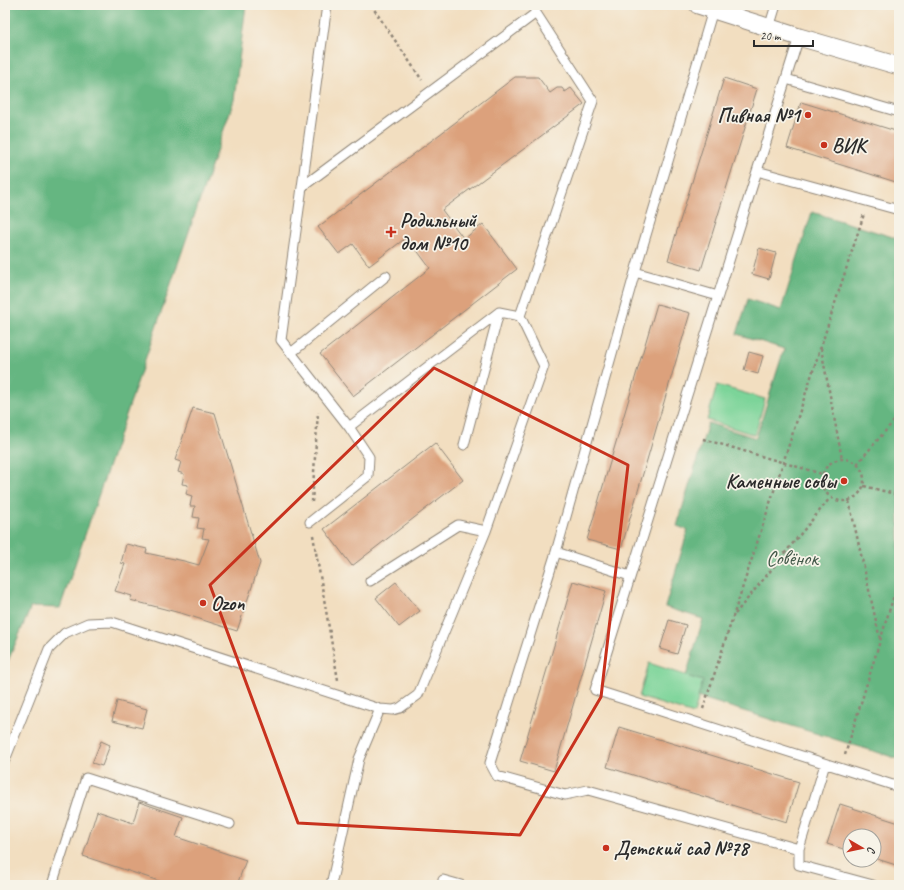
<svg xmlns="http://www.w3.org/2000/svg" width="904" height="890" viewBox="0 0 904 890" font-family="Caveat,sans-serif">
  <style>
    .green { fill: #7cd499; stroke: #548062 }
    .forest { fill: #65b681; stroke: #487056 }
    .building { fill: #dca17b }
    .lines { fill: none; stroke-linecap: round; stroke-linejoin: round }
    .service-casing { stroke: #8e8476; stroke-width: 11 }
    .minor-casing { stroke: #8e8476; stroke-width: 19 }
    .path { stroke: #8e8476; stroke-width: 2.5; stroke-dasharray: 3 3; stroke-linecap: butt }
    .service { stroke: #fff; stroke-width: 9 }
    .minor { stroke: #fff; stroke-width: 17 }
    .marked { fill: none; stroke: #c8321e; stroke-width: 3; stroke-linejoin: round }
    .poi-dot { fill: #c8321e; stroke: #f7f3e8; stroke-width: 1.5 }
    .labels { text-anchor: middle; stroke-width: 3.5; stroke-linejoin: round; paint-order: stroke }
    .poi-label { font-size: 20px; font-weight: bold; fill: #2b2b2b; stroke: #f7f3e8; text-anchor: start }
    .park-label { font-size: 20px; fill: #3f5546; stroke: #f7f3e8 }
  </style>
  <rect width="100%" height="100%" fill="#f7f3e8"/>
  <filter id="ink" filterUnits="userSpaceOnUse"><feTurbulence type="fractalNoise" baseFrequency=".025" numOctaves="2"/><feDisplacementMap in="SourceGraphic" scale="8" xChannelSelector="R" yChannelSelector="G"/><feConvolveMatrix kernelMatrix="1 2 1 2 8 2 1 2 1" color-interpolation-filters="sRGB"/></filter>
  <filter id="wash" filterUnits="userSpaceOnUse"><feTurbulence type="fractalNoise" baseFrequency=".012" numOctaves="4" result="noise"/><feDisplacementMap in="SourceGraphic" scale="16" xChannelSelector="R" yChannelSelector="G"/><feGaussianBlur stdDeviation="0.9" result="paint"/><feColorMatrix in="noise" values="0 0 0 0 0 0 0 0 0 0 0 0 0 0 0 0 0 1.4 0 .05"/><feComposite in="paint" operator="in"/></filter>
  <g filter="url(#wash)">
    <rect width="100%" height="100%" fill="#f2dec0"/>
    <path class="green" d="M717,385L765,399L755,435L707,420Z
      M649,663L703,681L694,714L639,697Z"/>
    <path class="forest" d="M5,5H246L234,100L60,608L31,607L5,668Z
      M812,212L899,239V759L698,697L703,681L686,676L703,619L665,607L688,530L677,526L708,423L756,438L784,349L737,334L748,299L781,310Z"/>
    <g id="blocks">
      <path class="building" d="M515,77H538L550,93L557,88H562L565,92L571,88L584,104L442,210L464,239L483,224L517,269L353,396L320,354L430,268L407,237L369,266L353,244L339,254L318,227Z
        M724,78L757,89L701,270L668,260Z
        M801,102L899,132V183L787,148Z
        M759,248L776,253L769,279L752,274Z
        M657,304L690,313L621,549L587,540Z
        M749,352L763,356L758,374L744,370Z
        M193,408L215,413L260,563L237,631L184,614L130,600L132,596L115,591L125,564L121,563L126,544L147,549L146,553L184,561L199,565L209,539L202,538L204,529L197,528L199,518L193,517L195,506H190L192,496L186,494L188,485L182,484L184,474L178,472L181,462L175,460Z
        M435,443L463,480L352,566L324,529Z
        M573,581L606,591L554,771L520,761Z
        M396,582L420,611L399,627L376,598Z
        M669,620L686,625L677,654L660,649Z
        M117,701L147,709L142,728L112,721Z
        M619,727L799,782L787,822L607,767Z
        M101,741L110,745L102,766L92,763Z
        M139,802L183,817L176,837L246,860L237,885H171L83,856L97,811L133,823Z
        M840,804L899,823V866L874,858V836H850V851L827,844Z"/>
    </g>
  </g>
  <g filter="url(#ink)">
    <use href="#blocks" fill-opacity="0" stroke="#8e8476" stroke-width="1"/>
    <g class="lines">
      <g class="service-casing">
        <path id="service" d="M713,10L635,272L556,552L490,763L497,776L565,795L588,790L799,849V865L873,885
          M769,28L776,5
          M799,37L757,171L899,210
          M786,79L899,112
          M757,171L595,690L899,787
          M302,187L327,5
          M635,272L718,296
          M291,353L386,276
          M349,427L281,340L302,187L536,13
          M464,445L499,312
          M310,522L368,476L369,457L349,427L499,312L520,316
          M486,531L544,366L520,316L593,101L536,13L533,5
          M556,552L630,576
          M5,760L49,649L65,633L88,623L112,622L380,709L393,710L400,708L418,695L486,531L458,525L370,581
          M799,849L825,764
          M443,880L461,885
          M52,885L86,778L230,824
          M331,885L359,759L380,709"/>
      </g>
      <g class="minor-casing">
        <path id="minor" d="M698,5L799,37L899,66"/>
      </g>
      <path class="path" d="M371,5L422,80
        M821,348L842,459
        M703,439L822,474
        M822 480a21 21 0 1 1 42 0a21 21 0 1 1-42 0Z
        M857,464L899,415
        M864,486L899,495
        M849,501L880,639
        M312,502L318,412
        M313,535L338,680
        M735,614L830,498
        M703,709L864,214
        M845,755L899,579"/>
      <use href="#service" class="service"/>
      <use href="#minor" class="minor"/>
    </g>
  </g>
  <path class="marked" d="M434,368L628,465L601,697L520,835L298,823L210,585Z"/>
  <g class="poi-dot">
    <circle cx="808" cy="115" r="4"/>
    <circle cx="824" cy="145" r="4"/>
    <path d="M389 226h4v4h4v4h-4v4h-4v-4h-4v-4h4z"/>
    <circle cx="844" cy="481" r="4"/>
    <circle cx="203" cy="603" r="4"/>
    <circle cx="606" cy="848" r="4"/>
  </g>
  <g class="labels">
    <g class="poi-label">
      <text x="800" y="122" text-anchor="end">Пивная №1</text>
      <text x="832" y="152">ВИК</text>
      <text x="400" y="227">Родильный<tspan x="400" dy="23">дом №10</tspan></text>
      <text x="836" y="488" text-anchor="end">Каменные совы</text>
      <text x="211" y="610">Ozon</text>
      <text x="614" y="855">Детский сад №78</text>
    </g>
    <g class="park-label">
      <text x="792" y="565">Совёнок</text>
    </g>
  </g>
  <rect width="904" height="890" fill="none" stroke="#f7f3e8" stroke-width="20"/>
  <g transform="translate(862 848) rotate(99)"><circle r="19" fill="#f7f3e8" stroke="#a5a39c"/>
  <path d="M0-3L7 15L0 10L-7 15Z" fill="#c8321e"/>
  <text y="-6" font-size="11" font-weight="bold" text-anchor="middle" fill="#2b2b2b">С</text>
  </g>
  <path d="M754 40v6h59v-6" fill="none" stroke="#2b2b2b" stroke-width="2"/>
  <text x="760" y="40" font-size="12" fill="#2b2b2b" stroke="#f7f3e8" stroke-width="3" paint-order="stroke">20 m</text>
</svg>
